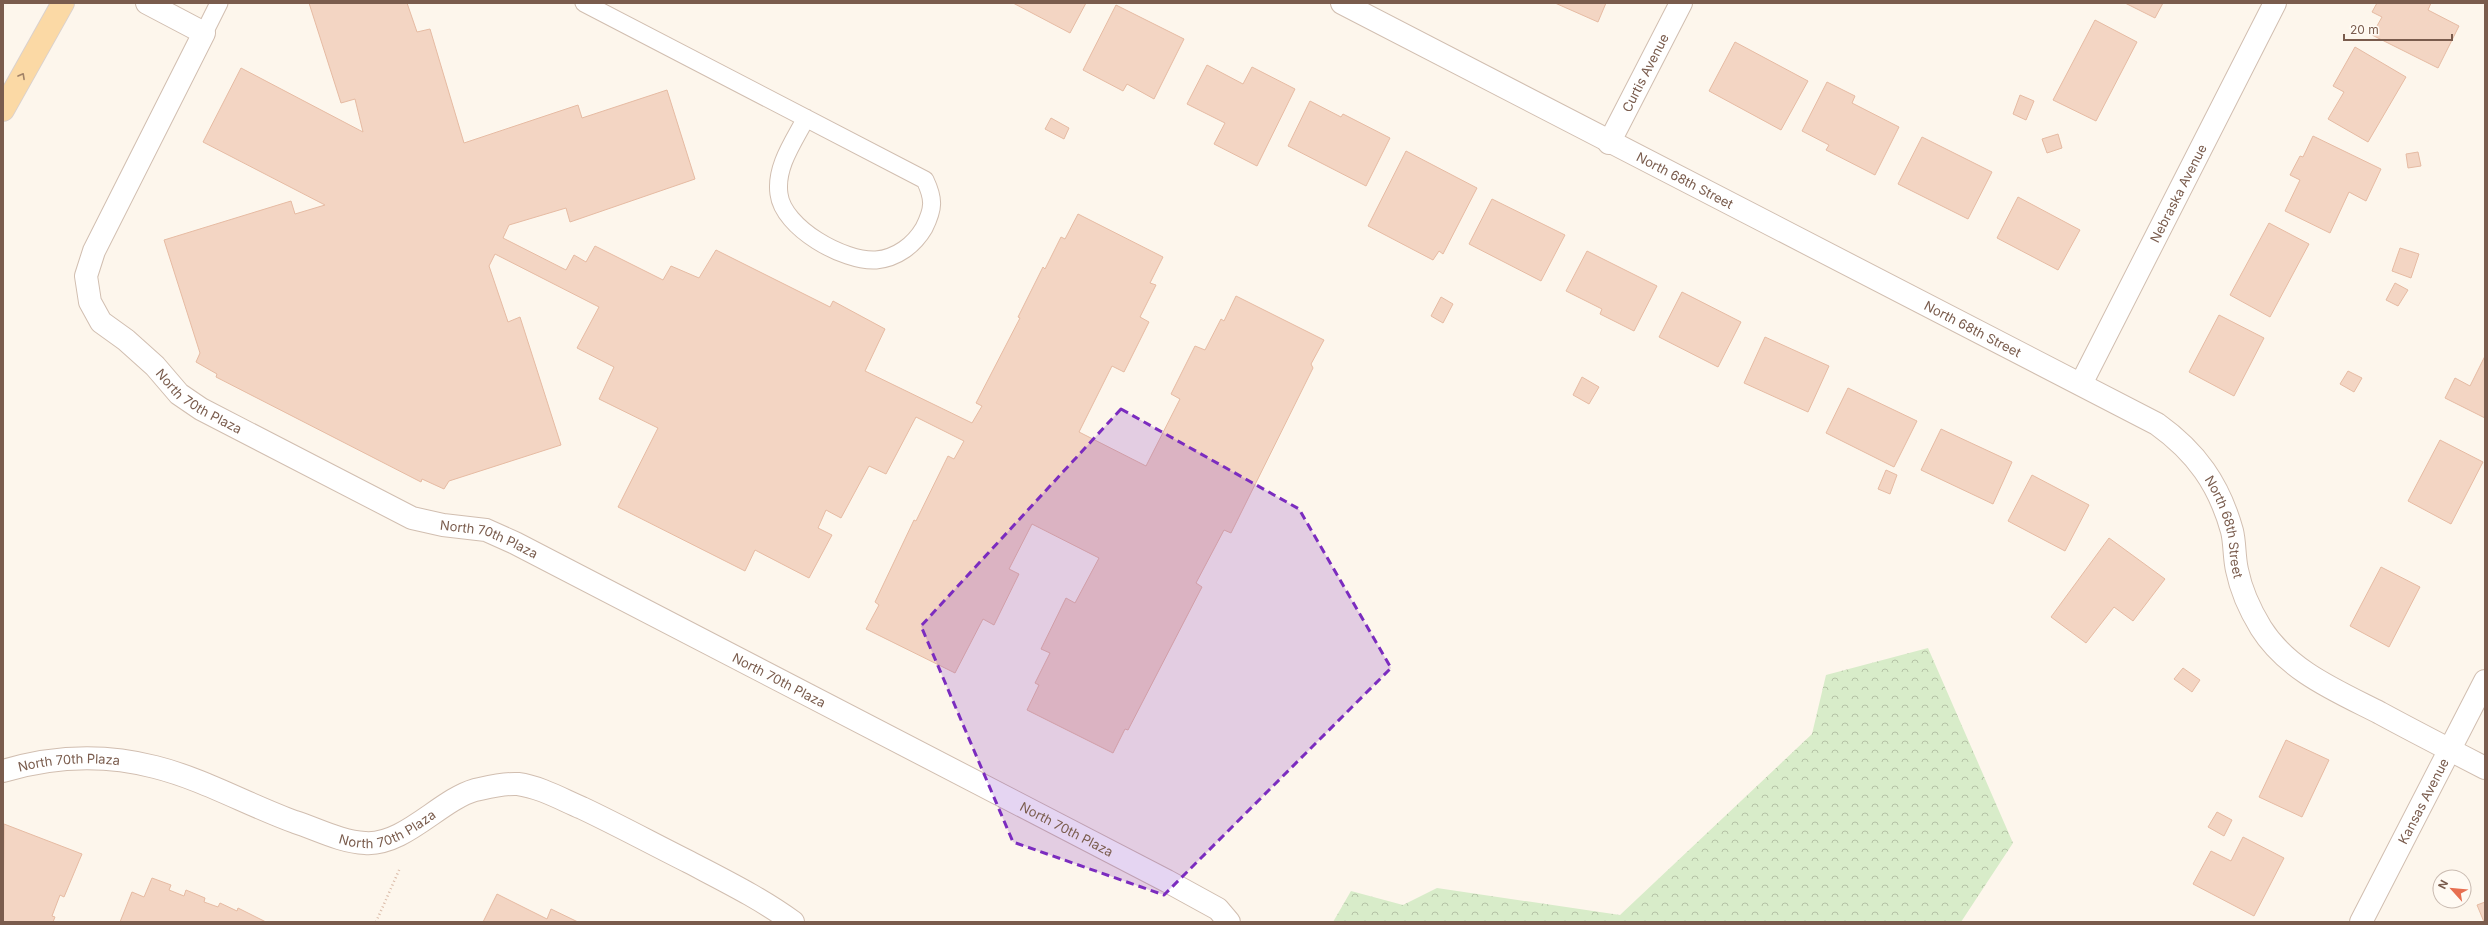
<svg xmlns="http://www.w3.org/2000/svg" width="2488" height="925" viewBox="0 0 2488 925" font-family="Inter,sans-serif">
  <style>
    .forest { fill: url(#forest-crowns) }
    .building { fill: #f3d5c3; stroke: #e6bba3 }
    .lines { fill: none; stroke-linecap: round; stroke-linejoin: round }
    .service-casing { stroke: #d1beb0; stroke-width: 19 }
    .minor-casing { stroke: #d1beb0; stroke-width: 24 }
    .primary-casing { stroke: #dad1cd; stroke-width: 24 }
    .path { stroke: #d9b8a5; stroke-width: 2.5; stroke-dasharray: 1 3; stroke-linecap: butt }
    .service { stroke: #fff; stroke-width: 17 }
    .minor { stroke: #fff; stroke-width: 22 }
    .primary { stroke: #fbd9a5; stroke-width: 22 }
    .oneway { stroke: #a18267 }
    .marked { fill: #7b2cbf; fill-opacity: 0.2; stroke: #7b2cbf; stroke-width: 3; stroke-dasharray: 8 5; stroke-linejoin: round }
    .labels { text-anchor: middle; stroke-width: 3; stroke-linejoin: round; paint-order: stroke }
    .street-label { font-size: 13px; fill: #7a5c4d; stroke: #fffaf3 }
  </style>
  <defs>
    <pattern id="forest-crowns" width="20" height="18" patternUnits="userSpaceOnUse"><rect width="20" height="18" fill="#d8ecc9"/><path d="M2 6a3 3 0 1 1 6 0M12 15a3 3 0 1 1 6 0" fill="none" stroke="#b4c2a5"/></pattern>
  </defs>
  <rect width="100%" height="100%" fill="#fdf6ec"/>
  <path class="forest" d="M1928,648L2013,843L1961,922H1333L1351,891L1403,905L1437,888L1620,915L1812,734L1826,675Z"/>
  <path class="building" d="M309,3H407L417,32L430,29L464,143L578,105L582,118L667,90L695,179L570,222L566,208L509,225L503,238L566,270L574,255L586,262L595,246L663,280L671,266L699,278L716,250L830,307L833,301L885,329L865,371L972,423L982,406L976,403L1020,318L1018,317L1043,267L1045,269L1061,237L1065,239L1078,214L1163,257L1150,283L1156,285L1140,317L1149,322L1124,372L1112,366L1079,432L1146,466L1180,399L1171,394L1195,346L1205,350L1221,319L1224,321L1236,296L1324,340L1311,364L1313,368L1231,533L1224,530L1196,583L1202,587L1128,730L1125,729L1113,753L1027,710L1039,685L1035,683L1050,653L1041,649L1066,598L1075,603L1099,558L1032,524L1009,569L1019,574L994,625L983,619L955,673L866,629L879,605L875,602L914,520L916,521L948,456L954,459L964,441L916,417L886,474L869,466L841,518L826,510L818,528L832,535L809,578L755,550L745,571L618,507L658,428L599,399L614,367L577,348L599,307L495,254L489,266L508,322L520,317L561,445L449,481L444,489L422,479L421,482L216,377L217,374L196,362L200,353L164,240L291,201L295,214L325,205L203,142L241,68L363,132L355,99L341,103Z
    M1013,3H1086L1070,33Z
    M1555,3H1606L1598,22Z
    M2125,3H2163L2155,18Z
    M2377,3H2431L2428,10L2459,26L2438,68L2372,35L2382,17L2372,12Z
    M1116,5L1184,39L1154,99L1127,84L1123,91L1083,70Z
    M2095,20L2137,42L2096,121L2053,100Z
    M1735,42L1808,81L1781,130L1709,91Z
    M2355,47L2406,77L2368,142L2328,119L2344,92L2333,86Z
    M1207,65L1243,84L1252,67L1295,89L1257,166L1214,144L1225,123L1187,104Z
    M1827,82L1855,96L1852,103L1899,127L1875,175L1826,150L1829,145L1802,131Z
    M2020,95L2034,101L2026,120L2013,114Z
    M1310,101L1341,117L1343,114L1390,138L1366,186L1288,146Z
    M1051,118L1069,128L1064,139L1045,129Z
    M2058,134L2062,148L2047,153L2042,139Z
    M2313,136L2381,169L2366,201L2349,192L2330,233L2285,211L2300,180L2290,175L2300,156L2303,157Z
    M1922,137L1992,172L1968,219L1898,184Z
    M1406,151L1477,188L1443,254L1439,251L1433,260L1368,226Z
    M2418,152L2421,166L2408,168L2406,154Z
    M2018,197L2080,230L2058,270L1997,238Z
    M1492,199L1565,235L1541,281L1469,244Z
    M2269,223L2309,244L2270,317L2230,295Z
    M2400,248L2419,254L2411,278L2392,271Z
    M1587,251L1657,286L1634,331L1600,314L1602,309L1566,291Z
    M2395,283L2408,290L2398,306L2386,300Z
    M1682,292L1741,322L1718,367L1659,337Z
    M1441,297L1453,304L1443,323L1431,316Z
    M2219,315L2264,338L2234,396L2189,372Z
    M1765,337L1829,366L1808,412L1744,383Z
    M2485,356V418L2445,398L2455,378L2470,386Z
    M2348,371L2362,378L2354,392L2340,384Z
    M1582,377L1599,387L1589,404L1573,395Z
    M1848,388L1917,421L1894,467L1826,433Z
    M1941,429L2012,462L1993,504L1921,470Z
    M2440,440L2483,462L2451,524L2408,501Z
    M1886,470L1897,475L1890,494L1878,489Z
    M2032,475L2089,505L2065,551L2008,521Z
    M2109,538L2165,579L2133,621L2114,607L2086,643L2051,617Z
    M2381,567L2420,587L2389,647L2350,626Z
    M2183,668L2200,680L2192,692L2174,679Z
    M2286,740L2329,760L2302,817L2259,797Z
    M2217,812L2232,820L2224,836L2208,827Z
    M4,824L82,854L64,897L60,895L52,916L55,917L53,922H3Z
    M2243,837L2284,858L2254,916L2193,884L2211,851L2231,861Z
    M152,878L171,885L169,890L184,896L186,890L205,898L204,902L218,907L220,903L237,911L238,908L266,922H120L132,892L144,897Z
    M497,894L547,919L551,909L578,922H483Z
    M2485,902V922H2484L2477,905Z"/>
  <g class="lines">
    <g class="service-casing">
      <path id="service" d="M584,3L925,180C934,199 934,208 924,228C914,245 897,258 876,260C844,262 783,228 779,194C775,167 794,141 806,118
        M204,33L219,3"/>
    </g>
    <g class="minor-casing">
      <g id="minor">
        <path id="s1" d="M147,3L204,33L94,251L86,276L90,302L101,322L126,340L155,366L179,394L201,409L412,518L443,525L486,530L515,543L1167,881L1218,909L1229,922"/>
        <path id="s2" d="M1342,3L2157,424C2196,452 2219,484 2232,531C2235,543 2234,557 2237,570C2241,590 2250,610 2261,628C2288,671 2337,691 2380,713C2415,732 2450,750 2485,768"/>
        <path id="s3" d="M1609,143L1681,3"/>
        <path id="s4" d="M2081,384L2275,3"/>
        <path id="s5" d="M3,771C53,756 105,754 155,767C203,779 248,805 295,822C317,829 341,842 365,843C404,846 440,800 475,790C489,787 504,783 518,784C540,787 561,799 582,808C618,825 653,844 689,862C725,881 760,898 793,922"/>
        <path id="s6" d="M2361,922L2485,681"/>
      </g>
    </g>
    <g class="primary-casing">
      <path id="primary" d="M3,110L63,3"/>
    </g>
    <path class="path" d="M376,922L400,868"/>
    <use href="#service" class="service"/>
    <use href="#minor" class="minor"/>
    <use href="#primary" class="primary"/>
  </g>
  <defs><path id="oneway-chevron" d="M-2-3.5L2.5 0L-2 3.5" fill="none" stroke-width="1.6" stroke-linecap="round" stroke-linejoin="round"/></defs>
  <use class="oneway" href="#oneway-chevron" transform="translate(22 76) rotate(-61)"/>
  <path class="marked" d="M1121,409L1299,509L1391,668L1164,895L1013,842L921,626Z"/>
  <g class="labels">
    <g class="street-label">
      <text dy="5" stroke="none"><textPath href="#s3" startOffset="79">Curtis Avenue</textPath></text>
      <text dy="5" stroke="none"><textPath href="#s2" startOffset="386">North 68th Street</textPath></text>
      <text dy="5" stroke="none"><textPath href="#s4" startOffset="214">Nebraska Avenue</textPath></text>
      <text dy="5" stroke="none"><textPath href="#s2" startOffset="710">North 68th Street</textPath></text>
      <text dy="5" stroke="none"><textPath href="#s1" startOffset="511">North 70th Plaza</textPath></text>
      <text dy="5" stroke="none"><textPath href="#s2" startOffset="1045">North 68th Street</textPath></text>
      <text dy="5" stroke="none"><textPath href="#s1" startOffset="835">North 70th Plaza</textPath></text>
      <text dy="5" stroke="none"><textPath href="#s1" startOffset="1159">North 70th Plaza</textPath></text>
      <text dy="5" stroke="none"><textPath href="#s5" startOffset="67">North 70th Plaza</textPath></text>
      <text dy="5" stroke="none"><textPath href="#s6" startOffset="136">Kansas Avenue</textPath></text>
      <text dy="5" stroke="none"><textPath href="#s5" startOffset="403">North 70th Plaza</textPath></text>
      <text dy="5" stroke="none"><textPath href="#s1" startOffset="1483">North 70th Plaza</textPath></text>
    </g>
  </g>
  <rect width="2488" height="925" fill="none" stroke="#7a5c4d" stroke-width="8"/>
  <g transform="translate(2452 889) rotate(297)"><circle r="19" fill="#fffaf3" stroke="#cabbb1"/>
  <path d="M0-3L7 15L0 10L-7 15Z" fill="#e76f51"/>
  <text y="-6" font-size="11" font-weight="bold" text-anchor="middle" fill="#7a5c4d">N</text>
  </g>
  <path d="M2344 34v6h108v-6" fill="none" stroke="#7a5c4d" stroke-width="2"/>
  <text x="2350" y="34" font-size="12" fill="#7a5c4d" stroke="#fffaf3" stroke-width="3" paint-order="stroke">20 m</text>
</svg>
